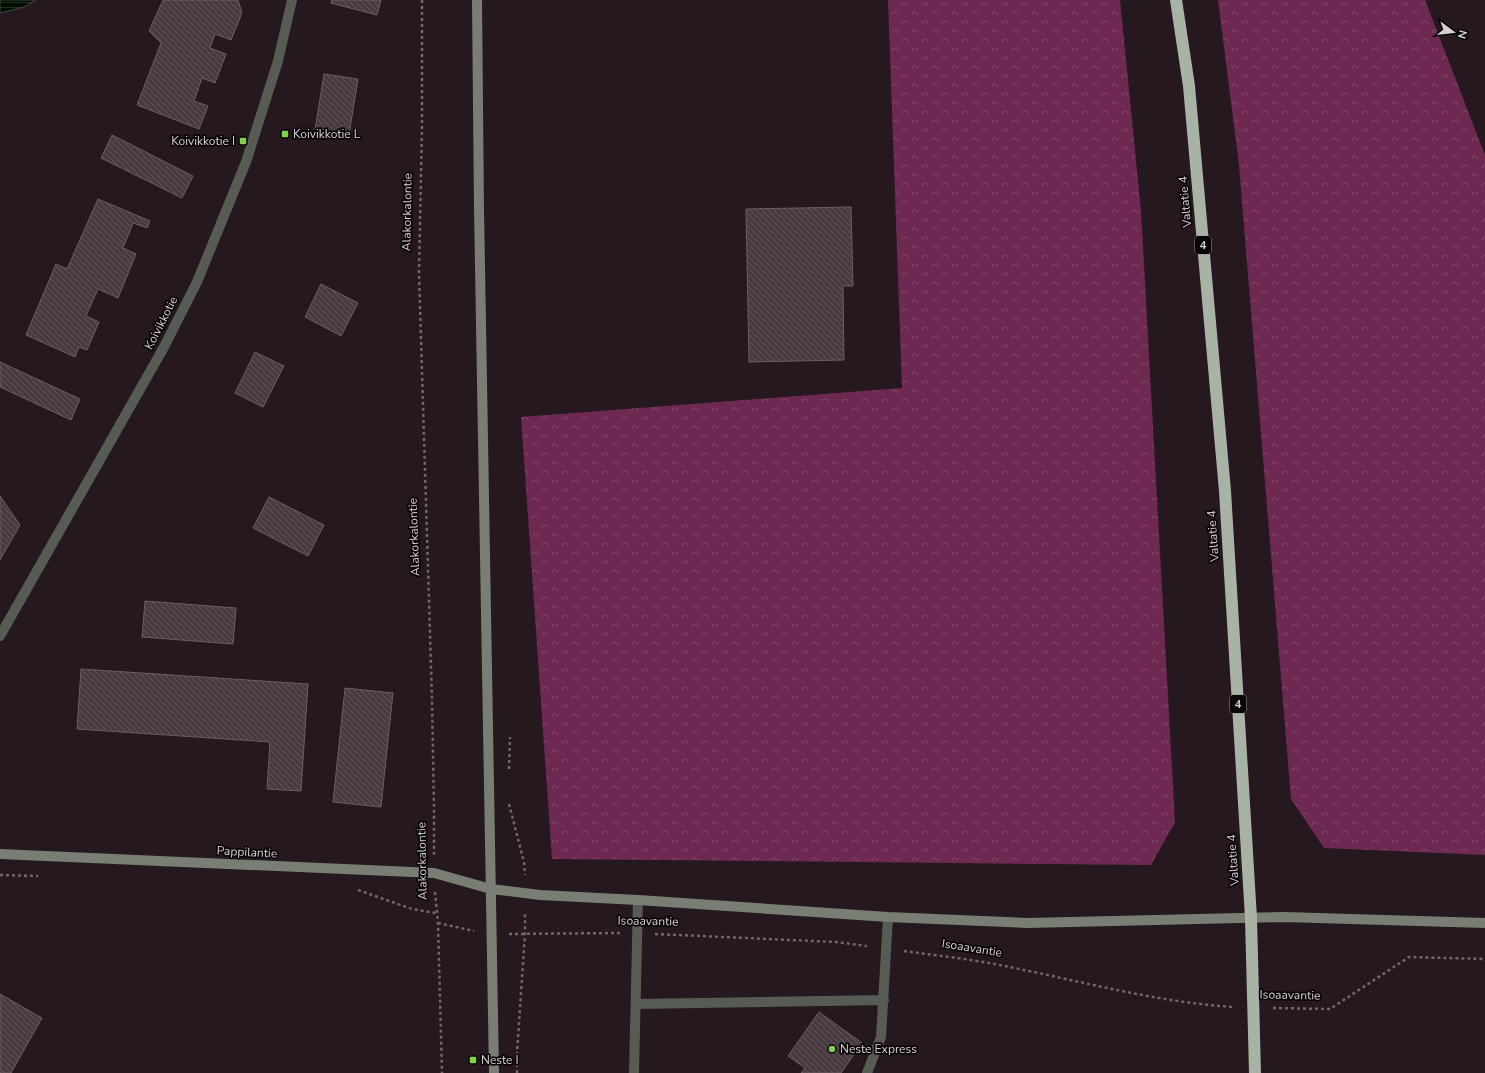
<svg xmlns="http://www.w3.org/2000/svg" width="1485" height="1073" viewBox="0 0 1485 1073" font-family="'Nunito Sans',sans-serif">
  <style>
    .forest { fill: url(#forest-crowns) }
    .water { fill: url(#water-rules); stroke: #414840 }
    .building { fill: url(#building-back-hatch); stroke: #6d5c64 }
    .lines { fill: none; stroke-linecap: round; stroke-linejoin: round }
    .path { stroke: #71666c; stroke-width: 2.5; stroke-dasharray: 3 3; stroke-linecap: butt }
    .lane { stroke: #565b54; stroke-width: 10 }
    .street { stroke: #565b54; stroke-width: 10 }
    .secondary { stroke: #787e74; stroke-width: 10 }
    .highway { stroke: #a8b3a3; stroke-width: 12 }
    .poi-dot { fill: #83d04e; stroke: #0a0508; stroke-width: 1.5 }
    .labels { text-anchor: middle; stroke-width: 3.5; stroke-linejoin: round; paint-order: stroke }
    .shield { fill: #0a0508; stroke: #9b9397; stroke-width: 1 }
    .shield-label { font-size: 11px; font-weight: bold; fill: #d9d0d4 }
    .poi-label { font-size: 12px; fill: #d9d0d4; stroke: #0a0508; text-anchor: start }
    .street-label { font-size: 12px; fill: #d9d0d4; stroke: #0a0508 }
  </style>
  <defs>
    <pattern id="forest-crowns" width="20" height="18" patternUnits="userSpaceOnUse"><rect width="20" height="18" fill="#6d2951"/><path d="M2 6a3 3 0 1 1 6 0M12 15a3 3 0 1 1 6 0" fill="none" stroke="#814769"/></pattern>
    <pattern id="water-rules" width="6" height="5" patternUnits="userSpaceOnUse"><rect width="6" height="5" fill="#000d00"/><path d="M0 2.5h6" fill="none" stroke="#252f24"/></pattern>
    <pattern id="building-back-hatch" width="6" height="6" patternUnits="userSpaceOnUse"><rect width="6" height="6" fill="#493a42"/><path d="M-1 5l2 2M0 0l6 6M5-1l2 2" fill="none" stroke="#63555c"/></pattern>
  </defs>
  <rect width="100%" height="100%" fill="#25181f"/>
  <path class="forest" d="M888,0H1120L1141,211L1175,822L1151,865L552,859L521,417L902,388Z
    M1218,0H1425L1485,155V855L1324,848L1291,799L1239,165Z"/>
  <path class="water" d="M0,0H36L24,7L0,13Z"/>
  <path class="building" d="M163,0H238L242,13L231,40L215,34L210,48L226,54L215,83L202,78L194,101L208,106L199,129L137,105L161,43L149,31Z
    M332,0H381L377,15L331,3Z
    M324,74L358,79L349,135L315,130Z
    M112,135L193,176L182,198L101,158Z
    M98,199L150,221L147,228L133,223L123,248L136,254L118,298L98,289L86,316L99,322L87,350L79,347L75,357L26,335L56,264L67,269Z
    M851,207L853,286H843L844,360L749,362L746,209Z
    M321,284L358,303L341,336L305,317Z
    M255,352L284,366L263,407L235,393Z
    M0,362L80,399L71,420L0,387Z
    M0,496L20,525L0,560Z
    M269,497L324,525L308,556L253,528Z
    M145,601L236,608L233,644L142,637Z
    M81,669L308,684L301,791L267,789L270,742L77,729Z
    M345,688L393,693L381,807L333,802Z
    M0,994L42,1018L11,1073H0Z
    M819,1012L862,1043L841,1073H801L805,1068L788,1056Z"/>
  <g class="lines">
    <path class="path" d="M422,0V125L419,273L432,699L434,808V855
      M509,769L510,737
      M509,804L524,862L525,875
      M0,875L38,876
      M358,890L412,909L436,913
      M435,892L438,923L442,1073
      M438,923L474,931
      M509,934L620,933
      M655,934L836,942L867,946
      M904,951C932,955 961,958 989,963C1070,978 1151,1002 1234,1007
      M1273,1008L1330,1009L1409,957L1485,959
      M517,1073V1053L525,934V912"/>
    <path class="lane" d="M636,1004L884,1000
      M634,1073L638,900
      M867,1073L881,1037L888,917"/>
    <path class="street" d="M0,636L164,347L197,282L246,162L278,61L292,0"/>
    <path class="secondary" d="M477,0L479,209L494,1073
      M0,854L434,873L491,889L540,895L638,900L888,917L1028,923L1284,917L1485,923"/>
    <path class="highway" d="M1176,0L1189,86L1225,491L1251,918L1255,1073"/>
  </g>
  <g class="poi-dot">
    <rect x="281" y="130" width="8" height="8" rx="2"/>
    <rect x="239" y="137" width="8" height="8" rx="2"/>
    <circle cx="832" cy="1049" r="4"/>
    <rect x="469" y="1056" width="8" height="8" rx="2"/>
  </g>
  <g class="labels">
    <g class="shield">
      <rect x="1195" y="236" width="16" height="18" rx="3"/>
      <rect x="1230" y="695" width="16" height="18" rx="3"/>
    </g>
    <g class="shield-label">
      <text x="1203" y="249">4</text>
      <text x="1238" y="708">4</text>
    </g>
    <g class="poi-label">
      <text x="293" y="138">Koivikkotie L</text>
      <text x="235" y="145" text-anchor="end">Koivikkotie I</text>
      <text x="840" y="1053">Neste Express</text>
      <text x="481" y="1064">Neste I</text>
    </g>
    <g class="street-label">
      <text transform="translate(1185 202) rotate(-95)" y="4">Valtatie 4</text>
      <text transform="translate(407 212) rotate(-89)" y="4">Alakorkalontie</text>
      <text transform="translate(161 323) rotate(-63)" y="4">Koivikkotie</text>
      <text transform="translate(1213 536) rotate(-94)" y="4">Valtatie 4</text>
      <text transform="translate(414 537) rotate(-92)" y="4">Alakorkalontie</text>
      <text transform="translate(247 852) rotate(3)" y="4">Pappilantie</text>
      <text transform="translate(1233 860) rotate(-94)" y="4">Valtatie 4</text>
      <text transform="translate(422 861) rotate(-91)" y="4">Alakorkalontie</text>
      <text transform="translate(648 921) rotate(1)" y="4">Isoaavantie</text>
      <text transform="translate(972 948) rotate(9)" y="4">Isoaavantie</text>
      <text transform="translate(1290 995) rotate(1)" y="4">Isoaavantie</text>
    </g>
  </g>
  <g transform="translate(1453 32) rotate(105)" stroke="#0a0508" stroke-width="3" paint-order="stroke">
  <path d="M0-3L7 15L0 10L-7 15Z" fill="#d9d0d4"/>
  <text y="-6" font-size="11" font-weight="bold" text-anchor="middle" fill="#d9d0d4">N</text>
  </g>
</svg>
